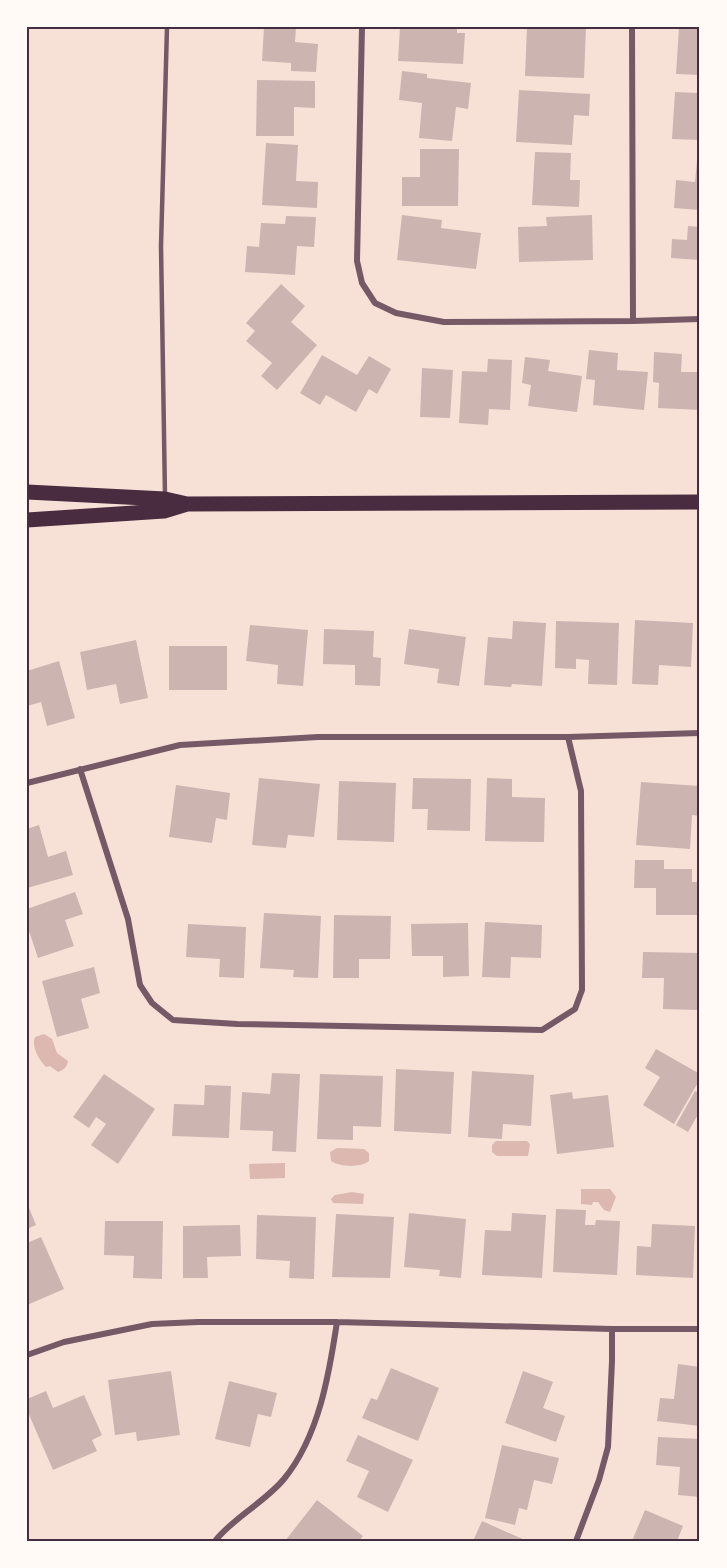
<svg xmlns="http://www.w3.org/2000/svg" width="727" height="1568" viewBox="0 0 727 1568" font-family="Roboto,sans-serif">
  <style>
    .water { fill: #dcb8b0 }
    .building { fill: #ccb4b1 }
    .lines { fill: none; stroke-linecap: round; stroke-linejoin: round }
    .service { stroke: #755966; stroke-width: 4.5 }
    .minor { stroke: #755966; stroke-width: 6 }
    .primary { stroke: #4a2c40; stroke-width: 15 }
    .neatline { fill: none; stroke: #4a2c40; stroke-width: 2 }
  </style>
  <rect width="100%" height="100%" fill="#f7e1d7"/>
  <path class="water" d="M44,1034L52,1039L57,1053L68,1061C67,1067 64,1070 58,1072L50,1066L46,1067C39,1060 31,1046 35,1037Z
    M496,1141H527L530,1144L528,1156H497L492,1152V1145Z
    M337,1148L364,1149L369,1153V1161C360,1168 340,1167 331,1161L330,1152Z
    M285,1163V1178L250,1179L249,1164Z
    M581,1189H610L616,1197L610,1212L604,1210L598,1202H593L592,1205L581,1204Z
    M352,1192L364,1194L363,1204L333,1203L331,1199L335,1195Z"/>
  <path class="building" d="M264,27H296L295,42L318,44L316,72L291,71V63L262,61Z
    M400,27H457V33H465L463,64L398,61Z
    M527,27H586L584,78L525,76Z
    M679,27H700V75L676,74Z
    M402,71L427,74V78L471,83L468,109L456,107L452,141L419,138L422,103L399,100Z
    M257,80L315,81V108L294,107V136H256Z
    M519,90L590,94L589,116L574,115L572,145L516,142Z
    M675,92L700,93V140L672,139Z
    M266,143L298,145L296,181L318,182L317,208L262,205Z
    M420,149H459L458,206H402V177H420Z
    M698,150H700V210L674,208L676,180L695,182Z
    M535,152L571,153L570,180H580L579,207L532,205Z
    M402,215L442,220L441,228L481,233L476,269L397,260Z
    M592,215L593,260L519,262L518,227L547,226L546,217Z
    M286,216L316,217L314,247L297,246L295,275L245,272L247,246L259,247L261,223L285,224Z
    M688,226L700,227V260L671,258L672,239L687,240Z
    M281,284L305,306L291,322L317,345L277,390L261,376L272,363L246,341L255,331L246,323Z
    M589,350L618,353L617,370L648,372L644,410L593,405L595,380L586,379Z
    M654,352L682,354L681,372H700V410L658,408L659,383L653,382Z
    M322,355L357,375L369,356L391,369L377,394L369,389L356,412L326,395L320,405L300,393Z
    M525,357L550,360L548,371L582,376L577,412L528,406L531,385L522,383Z
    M488,359L512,360L510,410L489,409L488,425L459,423L462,371L487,372Z
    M422,368L453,370L450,418L420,417Z
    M635,620L693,623L691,667L659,665L658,685L632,684Z
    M513,621L546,623L542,686L512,684L511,687L484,685L488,637L512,639Z
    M556,621L619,623L617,685L588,684L589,660L576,659V669L555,668Z
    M250,625L308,630L303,686L277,684L278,665L246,661Z
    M324,629L374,631L373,657L381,658L380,686L355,685V665L323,664Z
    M409,629L466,637L459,686L437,683L439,669L404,664Z
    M136,640L148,698L120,704L116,684L87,690L80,652Z
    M169,646H227V690H169Z
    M59,661L75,718L47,726L41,702L27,706V671Z
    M259,778L320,784L314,837L288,835L286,848L252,845Z
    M413,778L471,779L470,831L427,830L428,809H412Z
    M487,778L512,779V797L545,798L544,842L485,841Z
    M339,781L396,783L394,842L337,840Z
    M641,782L700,786V816L692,815L690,849L636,845Z
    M176,785L230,793L227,820L216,818L212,843L169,837Z
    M39,825L48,857L66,851L73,875L27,888V829Z
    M635,860H664V869H692V882H700V915H656V888H634Z
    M75,892L83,914L65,920L74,946L38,958L27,925V909Z
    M264,913L321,916L318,978L293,977L294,970L260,968Z
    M334,915L391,916L390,959H359V978H333Z
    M485,922L542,925L541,958L511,957L510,978L482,977Z
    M468,923L469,976L443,977V956H412L411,924Z
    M188,924L246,927L244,978L219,977L220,959L186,957Z
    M643,952L700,953L698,1010L663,1009L664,978H642Z
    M94,967L100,993L81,999L89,1028L57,1037L42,981Z
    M656,1049L700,1074V1079L674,1124L643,1105L660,1077L645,1068Z
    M396,1069L454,1072L451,1134L394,1131Z
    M472,1071L534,1075L531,1126L503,1124L502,1139L468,1137Z
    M272,1073L300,1074L296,1152L272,1151L273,1131L240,1130L242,1092L270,1094Z
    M104,1074L155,1109L118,1164L91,1145L106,1124L96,1117L89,1128L73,1117Z
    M320,1074L383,1076L381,1127L353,1126V1140L317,1139Z
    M205,1085L231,1086L229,1138L172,1136L174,1104L204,1105Z
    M695,1091L700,1093V1111L688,1132L676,1125Z
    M572,1092L573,1099L608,1095L614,1147L557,1154L550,1095Z
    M27,1203L36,1225L27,1229Z
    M556,1209L586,1210L585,1225H595L596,1220L620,1221L617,1275L553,1272Z
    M409,1213L466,1219L461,1278L439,1276L440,1270L404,1267Z
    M512,1213L546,1215L542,1278L482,1275L485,1230L511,1231Z
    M336,1214L394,1217L390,1278L332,1277Z
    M257,1215L316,1217L314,1279L289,1278L290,1261L256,1259Z
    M105,1221H163L162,1279L133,1278L134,1256L104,1255Z
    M652,1224L695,1226L693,1278L636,1275L637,1246L651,1247Z
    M240,1225L241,1256L207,1257L208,1278H183V1226Z
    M41,1237L64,1289L27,1305V1243Z
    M678,1364L700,1367V1426L657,1421L660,1398L674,1399Z
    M391,1368L439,1388L418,1441L362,1418L371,1398L377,1400Z
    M171,1371L180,1435L137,1441L136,1432L115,1435L108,1380Z
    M523,1371L553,1382L543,1408L565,1416L556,1442L505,1423Z
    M229,1381L277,1393L271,1417L258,1414L250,1447L215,1439Z
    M46,1391L53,1408L84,1395L102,1435L92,1440L97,1451L53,1470L27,1410V1399Z
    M358,1435L413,1460L388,1512L357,1497L369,1471L346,1461Z
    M658,1437L700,1439V1497L678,1495L680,1467L656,1465Z
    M502,1445L559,1458L552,1484L534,1480L527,1510L519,1508L515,1525L485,1518Z
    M317,1500L363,1536L359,1541H285Z
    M645,1510L683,1526L677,1541H632Z
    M482,1521L527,1541H473Z"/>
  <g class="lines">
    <path class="service" d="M165,496L161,246L167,27"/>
    <path class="minor" d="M362,27L357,261L362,283L375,303L396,313L444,322L633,321L700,319
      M632,27L633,321
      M80,769L128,919L140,985L152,1003L173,1020L237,1024L542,1030L575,1009L582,990L581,791L568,737
      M27,783L180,745L318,737H568L700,733
      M27,1355L64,1342L152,1324L198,1322H337L612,1329H700
      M215,1541C234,1517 265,1502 284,1479C319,1436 329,1375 337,1322
      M576,1541L599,1480L608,1447L612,1361V1329"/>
    <path class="primary" d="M27,492L165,499L187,504L700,502
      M27,520L164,511L187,504"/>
  </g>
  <rect width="727" height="1568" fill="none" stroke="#fffaf5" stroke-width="57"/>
  <rect x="28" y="28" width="670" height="1512" class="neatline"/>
</svg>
